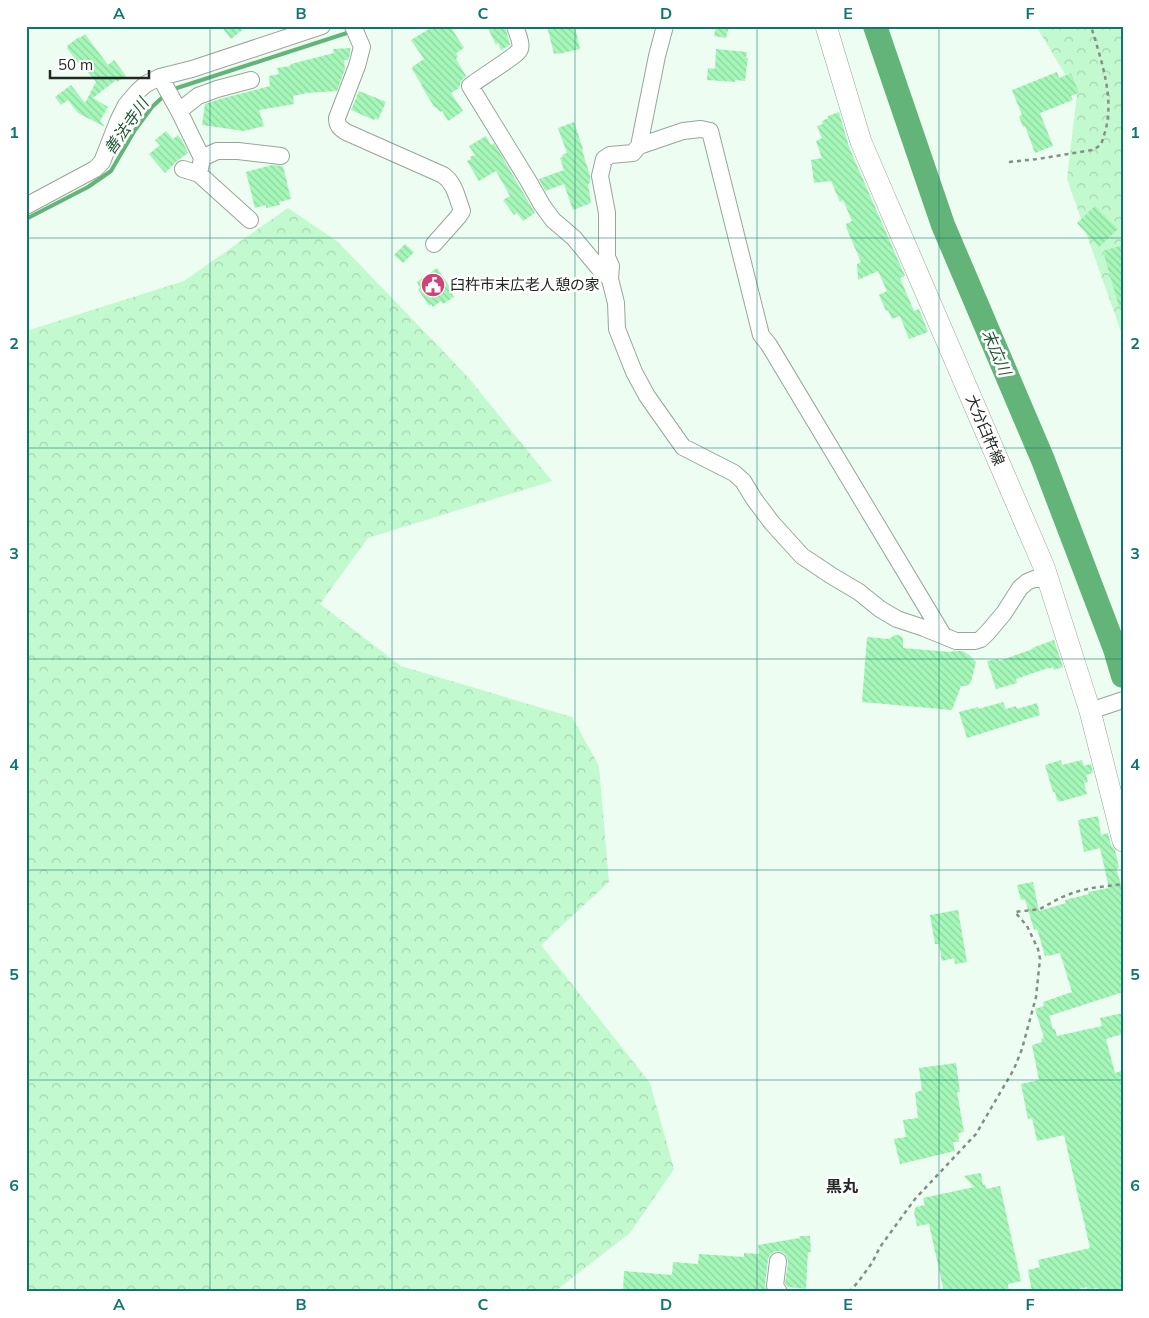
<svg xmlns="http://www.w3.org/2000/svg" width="1149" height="1318" viewBox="0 0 1149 1318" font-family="Mulish,'Noto Sans JP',sans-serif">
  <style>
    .forest { fill: url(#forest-crowns) }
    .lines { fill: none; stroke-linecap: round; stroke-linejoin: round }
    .stream { stroke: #63b479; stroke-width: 4 }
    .river { stroke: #63b479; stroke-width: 24 }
    .building { fill: url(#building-back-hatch) }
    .minor-casing { stroke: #97a59a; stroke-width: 18 }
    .major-casing { stroke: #97a59a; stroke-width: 22 }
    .path { stroke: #848e86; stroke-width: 2.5; stroke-dasharray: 4 4; stroke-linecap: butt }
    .minor { stroke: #fff; stroke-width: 16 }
    .major { stroke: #fff; stroke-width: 21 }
    .grid { fill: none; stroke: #0f766e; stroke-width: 1; stroke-opacity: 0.55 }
    .labels { text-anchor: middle; stroke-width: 5; stroke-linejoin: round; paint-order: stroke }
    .poi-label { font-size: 15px; fill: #222823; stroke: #fff; text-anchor: start }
    .street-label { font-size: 15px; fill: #222823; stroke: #fff }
    .water-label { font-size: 16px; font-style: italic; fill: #1d5730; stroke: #fff }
    .neighbourhood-label { font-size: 16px; font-weight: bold; fill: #222823; stroke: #fff }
    .neatline { fill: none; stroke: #0f766e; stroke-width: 2 }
    .grid-label { font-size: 16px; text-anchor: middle; font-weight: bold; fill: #0f766e }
  </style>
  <defs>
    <pattern id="forest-crowns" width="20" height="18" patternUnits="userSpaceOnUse" patternTransform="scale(1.25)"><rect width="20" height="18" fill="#c3f9cf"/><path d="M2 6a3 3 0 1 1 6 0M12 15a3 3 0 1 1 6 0" fill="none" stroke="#a7d5b1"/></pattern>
    <pattern id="building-back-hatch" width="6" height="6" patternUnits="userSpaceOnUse" patternTransform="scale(1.25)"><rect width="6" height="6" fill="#a5f7b9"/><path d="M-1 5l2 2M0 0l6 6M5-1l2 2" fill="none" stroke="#8ed49f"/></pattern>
  </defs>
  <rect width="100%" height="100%" fill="#eefdf1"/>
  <path class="forest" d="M1036,26H1123V337L1067,179L1077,94Z
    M288,208L338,242L468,377L552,481L368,538L320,604L401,666L572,717L599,766L609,882L541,945L650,1083L674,1169L630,1233L554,1292H26V331L184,281Z"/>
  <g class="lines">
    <path class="stream" d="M359,29L368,26
      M172,91L177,88L350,32
      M26,219L88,187L111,171L135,130L152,107L166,94"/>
    <path class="river" d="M875,26L943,225L1043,460L1115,649L1123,676"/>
  </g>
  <path class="building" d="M221,26H247L231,39Z
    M434,26H450L464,48L456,53L458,57L456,59L466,76L461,81L459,88L451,93L463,111L448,121L442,111L440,112L436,107L435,108L421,85H422L412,69L413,68L412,67L424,59L411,40Z
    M487,26H505L510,45L501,50L498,43L496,45Z
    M547,26H575L580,49L558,54L557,53L554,54Z
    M716,26H729L726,38L714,36Z
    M85,34L108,65L114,60L126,76L117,82L116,80L93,98L108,107L100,121L105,127L78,113L68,100L61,105L55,97L71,85L85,103L96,82L79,61L78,63L67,48L68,47L67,46L79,37L80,38Z
    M350,48V54L348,60H344L345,69L337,91L307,93L293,96L294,104L259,110L264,126L244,131L202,125L205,104L220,99L270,86L269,76L279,74L277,68L290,66L291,64L334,53L333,49Z
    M716,49L747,52L746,58H748L745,81L735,80V82L707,80L708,68L715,69Z
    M1057,72L1059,78L1071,73L1079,93L1071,96L1073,100L1040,113L1053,146L1035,153L1025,126L1023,127L1019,116L1022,115L1012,90Z
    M359,91L386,102L378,120L375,118L374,120L351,110Z
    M839,112L849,147L905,276L900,278L914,311L919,309L928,332L909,339L900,316L892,319L888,310L886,311L879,295L887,291L878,271L858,280L857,264L861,262L846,227L847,226L846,224L852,221L843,200L840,202L831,181L814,183L811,160L822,158L816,141L822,138L817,126L823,124L822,121L828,118V116Z
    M574,122L583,149L582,150L590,176V183L588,184L591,203L573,210L564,184L545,191L539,179L564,170L560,158L563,157L562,155L567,153L558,128Z
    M166,131L173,139L178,135L182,140L188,153L177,161L165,173L149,154L160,145L155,140Z
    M486,136L491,145L494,143L535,213L523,221L517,213L514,215L503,200L510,196L496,171L479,181L467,161L471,159L470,157L475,155L469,146Z
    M272,165L283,166L291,199L279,202L280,205L266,208V205L255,208L246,172Z
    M1095,206L1118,229L1099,247L1077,223Z
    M405,244L414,252L403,263L394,255Z
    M1123,245V309L1120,310L1103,251Z
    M437,268L454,293L452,294L454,297L443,304L441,301L433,307L431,304L429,306L418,289L420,288L417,282Z
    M895,635H898L902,637L903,640V648L950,652L954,651H963L969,655L976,662L971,682L967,686H961L952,710L862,702L867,637L889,639Z
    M1054,640L1063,667L1054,670L1053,667L1048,669V668L1016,679L1017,683L996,689L987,661L998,659L999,661L1033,649L1032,648Z
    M1003,702L1006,709L1016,706L1017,709L1037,703L1040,715L967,738L959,712L978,707V709Z
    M1061,760L1062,765L1082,760L1084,766L1091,764L1093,773L1086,775L1088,782L1084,783L1087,794L1059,802V800L1057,801L1055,792H1053L1045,765Z
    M1098,816L1101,835L1108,833L1111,845L1115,850L1119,868L1116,869L1123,890V992L1049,1016L1053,1029H1055L1057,1036L1102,1026L1100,1018L1123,1013V1034L1106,1039L1115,1073L1121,1071L1123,1078V1292H1100L1097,1288L1087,1290V1287L1066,1292H1032L1028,1270L1040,1267L1038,1260L1090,1248L1064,1135L1037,1141L1032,1118L1028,1119L1021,1084L1039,1080L1032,1045L1042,1042L1041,1039L1044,1038L1035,1009L1044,1006L1043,1002L1072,992L1060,953L1048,956V955L1045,956L1038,932L1036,929L1034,930L1025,899L1021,900L1017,885L1033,882L1039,911L1066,903L1065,900L1089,894L1088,892L1109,888L1100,848L1084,852L1078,820Z
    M958,910L967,962L955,964L954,958L942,961L939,944H935L930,915Z
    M956,1063L960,1092H957L964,1132L958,1133L959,1142H953L955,1151L900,1164L894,1139L906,1137L903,1120L918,1118L915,1093L922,1090L919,1068Z
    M981,1173L983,1185L985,1184L986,1189L1000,1186L1021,1281L1008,1284L1009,1292H944L929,1224L917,1226L914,1212L916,1207L925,1205L923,1198L974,1187L964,1176Z
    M799,1236H810L811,1252H808L806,1289L788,1287L785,1284L788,1262L787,1258L784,1253L779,1251L774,1252L770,1255L768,1259L765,1285L767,1292H623L624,1271L672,1275L673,1262L698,1264L699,1254L744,1257V1253L759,1254L758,1245L800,1238Z"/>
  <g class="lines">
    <g class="minor-casing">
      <path id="minor" d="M353,26L362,47L357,66L337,118C337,126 340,128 346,132L443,175C455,183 457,198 462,211L458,217L434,244
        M515,26C517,33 522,43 520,49C520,54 478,79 470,86L529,182L542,205L553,220L574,238L598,267L610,279
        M160,77L179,111L202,158L199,174
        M179,111L198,96L217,89L251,80
        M639,146L657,56L665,26
        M202,158L217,151H238L281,156
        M183,169L199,174L250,220
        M26,206L95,169L102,162L118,121L126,105L138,91L146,84L160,77L192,69L322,26
        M943,635L769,345L761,335L710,131L701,129L683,131L639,146L633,153L610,155L604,159L600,176L607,213V257L611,266L610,279L616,303L617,329L634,372L647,396L683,447L734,473L743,481L754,499L772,523L802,556L832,576L859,592L880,609L897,619L924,628L956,641H975L981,639L988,632L1004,613L1020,588L1027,582L1034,579H1047
        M1090,711L1123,700
        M778,1261L775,1286L779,1292"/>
    </g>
    <g class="major-casing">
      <path id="major" d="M826,26L861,142L1044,567L1090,711L1123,841"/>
    </g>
    <path class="path" d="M1009,162L1038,159L1092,150C1102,146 1102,142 1105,132C1115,98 1101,60 1091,26
      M849,1292L858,1282L872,1263L880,1247L915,1199L976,1134L1014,1069L1022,1049L1036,997L1040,959L1038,949L1027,926L1015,912L1040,909L1060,898L1075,892L1092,888L1123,884"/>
    <use href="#minor" class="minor"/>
    <use href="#major" class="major"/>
  </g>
  <path class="grid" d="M210,26V1292M392,26V1292M575,26V1292M757,26V1292M939,26V1292M26,238H1123M26,448H1123M26,659H1123M26,870H1123M26,1080H1123"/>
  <defs>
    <g id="civic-disc" transform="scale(1.25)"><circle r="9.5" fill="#ce4378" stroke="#fff"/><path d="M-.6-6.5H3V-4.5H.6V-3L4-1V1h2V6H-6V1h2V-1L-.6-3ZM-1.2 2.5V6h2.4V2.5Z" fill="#fff"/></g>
  </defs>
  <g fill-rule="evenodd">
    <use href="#civic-disc" x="433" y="285"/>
  </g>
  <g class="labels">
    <g class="poi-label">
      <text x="450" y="290">臼杵市末広老人憩の家</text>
    </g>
    <g class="street-label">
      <text transform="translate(985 430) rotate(67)" y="5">大分臼杵線</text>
    </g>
    <g class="water-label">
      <text transform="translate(126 126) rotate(-55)" y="6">善法寺川</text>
      <text transform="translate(997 352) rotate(67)" y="6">末広川</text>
    </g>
    <g class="neighbourhood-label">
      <text x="842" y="1192">黒丸</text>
    </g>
  </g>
  <rect width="1149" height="1318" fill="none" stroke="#ffffff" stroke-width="55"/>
  <path d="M50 70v8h99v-8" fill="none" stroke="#222823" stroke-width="2.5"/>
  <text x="58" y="70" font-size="15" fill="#222823" stroke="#ffffff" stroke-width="4" paint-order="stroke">50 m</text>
  <rect x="28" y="28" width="1094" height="1262" class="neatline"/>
  <g class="grid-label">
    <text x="119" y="19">A</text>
    <text x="301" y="19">B</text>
    <text x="483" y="19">C</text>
    <text x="666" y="19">D</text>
    <text x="848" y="19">E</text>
    <text x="1030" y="19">F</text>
    <text x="14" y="138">1</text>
    <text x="1135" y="138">1</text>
    <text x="14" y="349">2</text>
    <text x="1135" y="349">2</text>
    <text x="14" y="559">3</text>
    <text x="1135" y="559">3</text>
    <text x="14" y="770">4</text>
    <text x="1135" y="770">4</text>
    <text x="14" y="980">5</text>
    <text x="1135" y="980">5</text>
    <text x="14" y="1191">6</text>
    <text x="1135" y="1191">6</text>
    <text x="119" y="1310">A</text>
    <text x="301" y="1310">B</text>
    <text x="483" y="1310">C</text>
    <text x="666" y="1310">D</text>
    <text x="848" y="1310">E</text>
    <text x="1030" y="1310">F</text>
  </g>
</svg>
